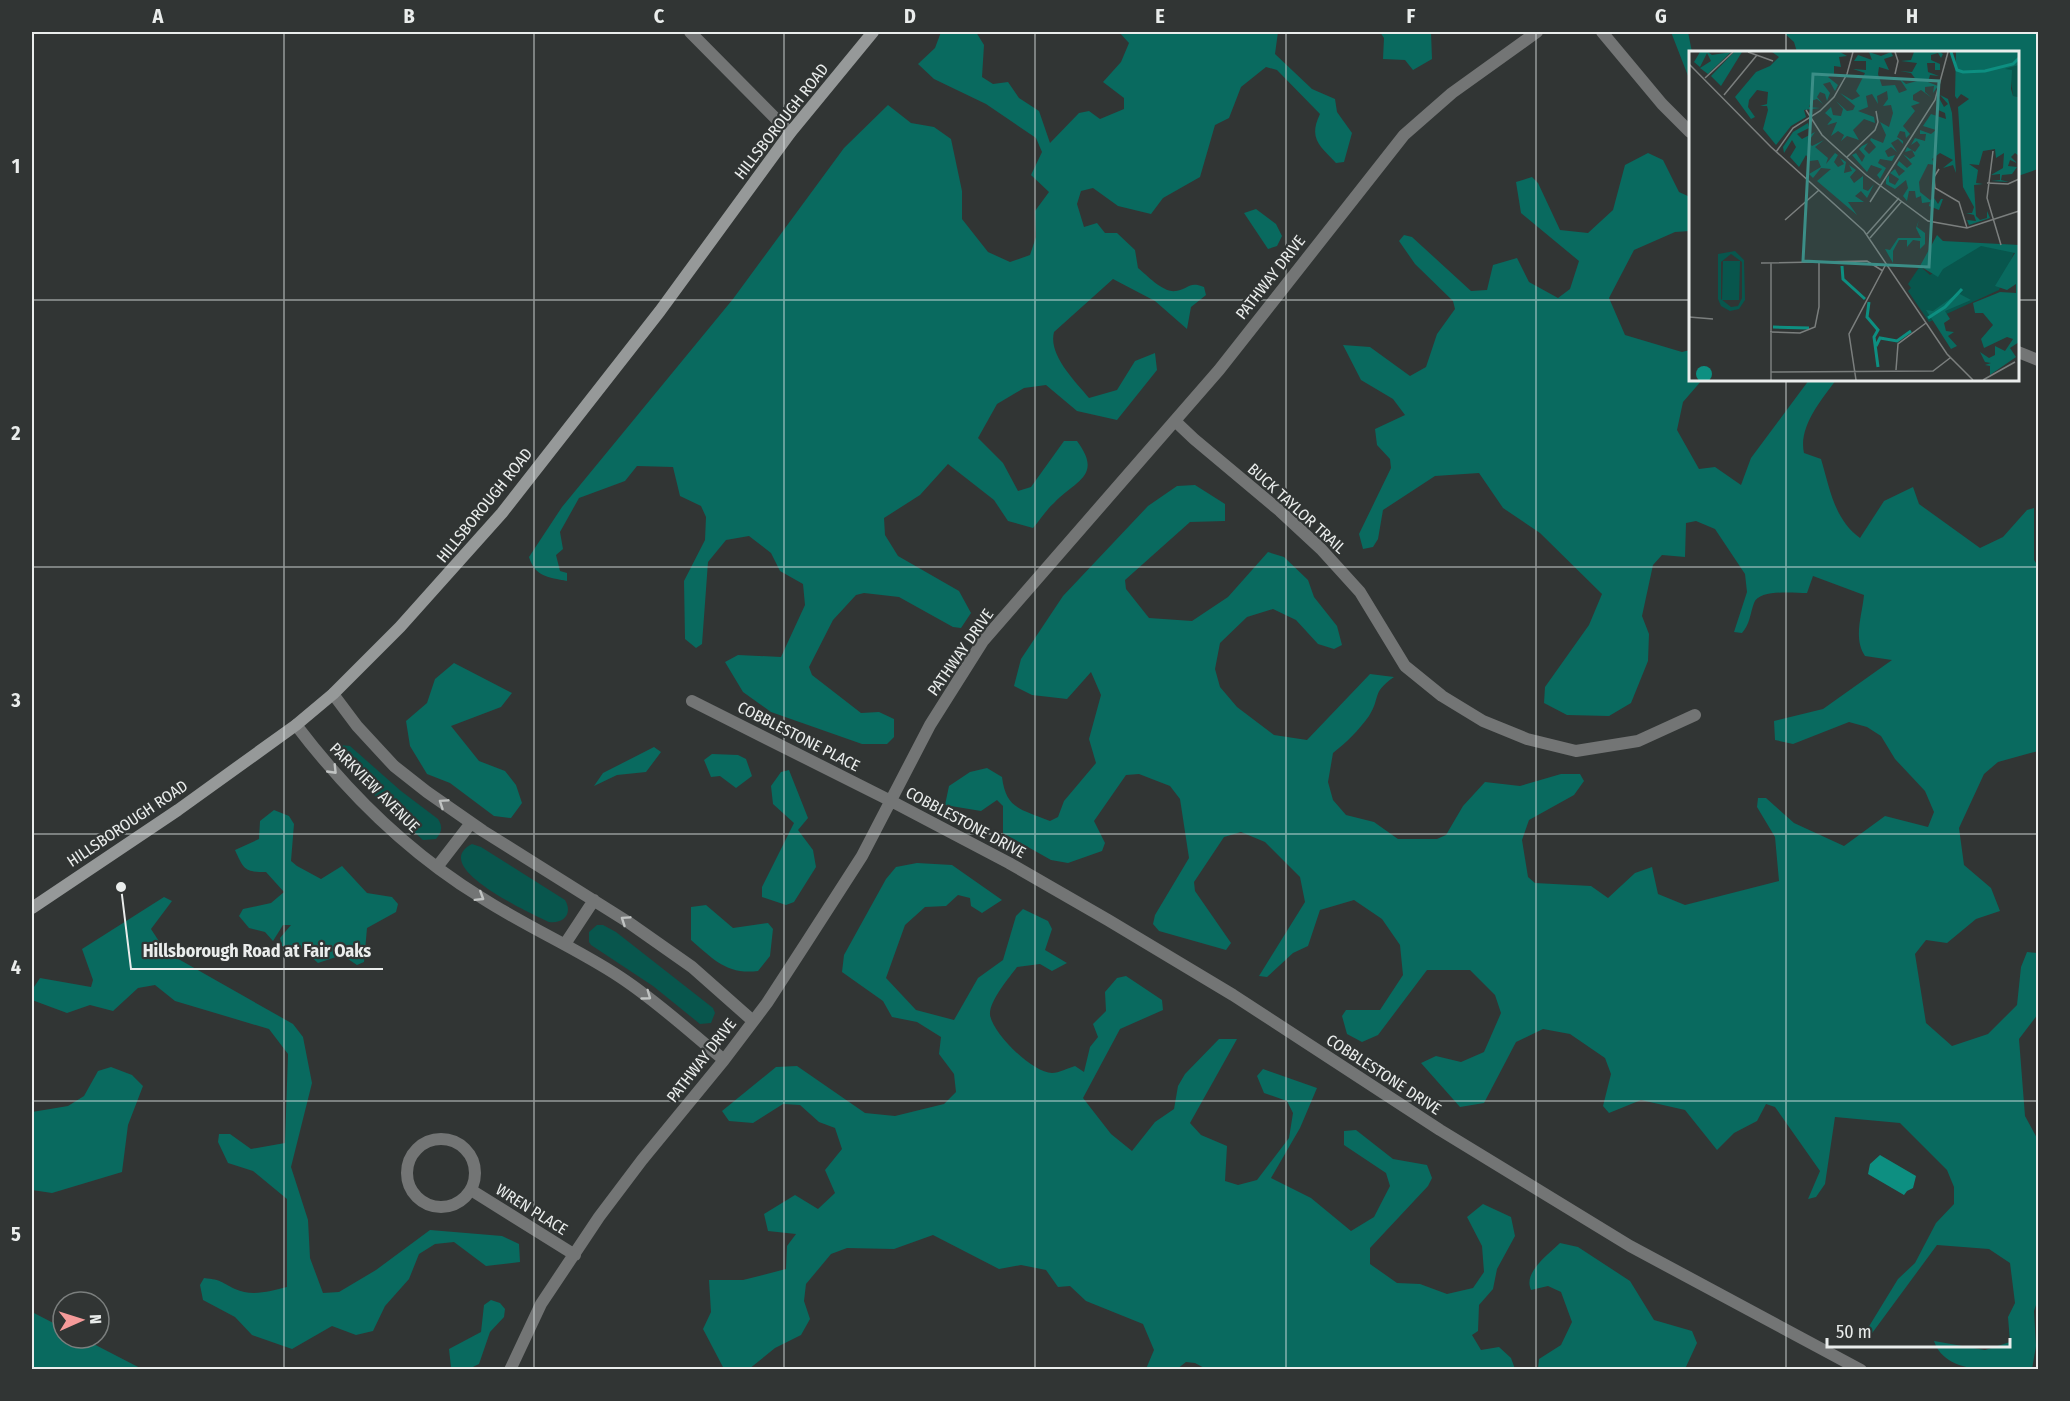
<svg xmlns="http://www.w3.org/2000/svg" width="2070" height="1401" viewBox="0 0 2070 1401" font-family="'Fira Sans Condensed',sans-serif">
  <style>
    .green { fill: #08564d }
    .forest { fill: #096a5f }
    .water { fill: #0d8f81 }
    .lines { fill: none; stroke-linecap: round; stroke-linejoin: round }
    .street { stroke: #737575; stroke-width: 12 }
    .secondary { stroke: #969999; stroke-width: 12 }
    .oneway { stroke: #c0c3c2 }
    .grid { fill: none; stroke: #eaedec; stroke-width: 1.5; stroke-opacity: 0.55 }
    .labels { text-anchor: middle; stroke-width: 4.5; stroke-linejoin: round; paint-order: stroke }
    .street-label { font-size: 16px; fill: #eaedec; stroke: #313534 }
    .inset-river { fill: none; stroke: #0d8f81; stroke-width: 3 }
    .inset-road { fill: none; stroke: #7b7f7e; stroke-width: 1.5 }
    .view { fill: #3b8e87; fill-opacity: 0.15; stroke: #3b8e87; stroke-width: 3 }
    .inset-edge { fill: none; stroke: #eaedec; stroke-width: 3 }
    .leader { fill: none; stroke: #eaedec; stroke-width: 2 }
    .callout-dot { fill: #eaedec; stroke: #313534; stroke-width: 2 }
    .callout-label { font-size: 18px; text-anchor: middle; font-weight: bold; fill: #eaedec; stroke: #313534; stroke-width: 4.5; stroke-linejoin: round; paint-order: stroke }
    .neatline { fill: none; stroke: #eaedec; stroke-width: 2 }
    .grid-label { font-size: 20px; text-anchor: middle; font-weight: bold; fill: #eaedec }
  </style>
  <rect width="100%" height="100%" fill="#313534"/>
  <path class="green" d="M341,745L350,746L401,791L438,819C443,827 442,832 436,839L423,840L373,794L337,757L336,753L338,747Z
    M472,844L481,847L565,900C573,913 564,924 549,922C533,914 427,867 472,844Z
    M597,925H603L616,932L713,1008L715,1013L711,1023L700,1024L653,986L591,945L589,942V932Z"/>
  <path class="forest" d="M941,32H976L984,45L982,77L993,84L1008,82L1019,98L1039,111L1050,143L1079,113L1089,111L1100,119L1124,109V98L1103,82L1121,62L1129,43L1119,32H1278L1275,54L1312,89L1335,99L1337,112L1352,133L1344,162L1336,163C1320,146 1308,139 1320,114L1277,70L1266,67L1241,87L1229,118L1215,125L1200,177L1163,198L1151,214L1118,206L1093,188L1081,191L1077,204L1084,227L1097,223L1105,233H1117L1135,250L1138,268C1148,276 1163,293 1176,291C1190,289 1188,281 1204,287L1206,295L1191,307L1187,329L1155,301L1113,279L1054,332C1048,355 1075,381 1089,398L1117,390L1135,361L1155,353L1157,370L1117,420L1077,411L1046,385L1024,388L997,404L978,438L1003,463L1018,491L1031,487L1064,441H1077C1103,476 1076,480 1054,503C1046,510 1040,520 1033,528L1008,521L994,500L948,464L920,495L884,518L885,535L898,556L959,591L971,613L961,628L953,627L899,597L864,593L856,595L833,620L809,667L812,675L861,713L879,712L894,719V737L887,744H862L771,712L743,692L725,662L738,655L781,657L805,605L803,584L780,571L771,553L749,536L726,540L708,562L702,644L696,648L685,639L684,581L705,540L706,517L701,506L680,496L673,467L637,466L625,481L579,498L560,532L563,549L556,555L560,571L567,573V581C548,577 535,577 529,557L562,507L733,299L844,148L888,105L911,123L934,127L951,139L962,191V219L988,252L1010,262L1030,255L1036,237L1035,211L1049,192L1031,175L1042,152L1036,138L986,104L934,79L918,64L935,48Z
    M1380,32H1431L1432,59L1413,70L1405,60L1383,59L1384,38Z
    M1671,32H1688L1692,52L1690,81Z
    M1783,32H2038V169L2018,176V52H1797L1794,42Z
    M1648,153L1663,160L1679,192L1690,197V231L1675,232L1634,250L1609,298L1625,335L1682,352L1690,350V380H1702L1683,402L1677,430L1699,469L1715,467L1741,485L1751,458L1809,380H1836C1822,399 1798,427 1804,453L1821,459C1830,489 1834,519 1860,538L1884,501L1913,487L1919,504L1980,548L2003,537L2027,510L2034,508V560L2038,566V751L1998,762L1984,774L1959,828L1964,865L1991,888L2000,911L1976,919L1947,943L1926,940L1915,954L1926,1023L1952,1046L1988,1034L2017,1005L2021,967L2027,952L2038,953V1014L2019,1039L2025,1116L2038,1140V1299L2034,1311L2036,1346L2032,1369C2002,1370 1946,1377 1934,1341L1985,1350L2010,1342L2008,1317L2015,1303L2010,1263L1989,1249L1937,1245L1870,1336L1868,1328L1898,1279L1915,1263L1936,1223L1954,1204V1187L1947,1170L1900,1123L1835,1117L1825,1184L1816,1197L1808,1199L1820,1171L1775,1107L1766,1104L1757,1121L1734,1133L1717,1150L1685,1110L1641,1100L1609,1113L1603,1106L1611,1074L1605,1058L1570,1034L1543,1029L1516,1042L1484,1103L1460,1107L1421,1063L1436,1056L1461,1062L1484,1052L1501,1013L1495,995L1470,970H1427L1378,1035L1362,1042L1347,1034L1342,1016L1346,1010H1380L1403,975L1400,945L1382,919L1354,900L1320,910L1308,946L1293,953L1267,977L1259,976L1305,902L1300,877L1265,842L1241,832L1224,837L1194,882L1195,891L1231,943L1226,950L1159,931L1153,924L1155,915L1189,858L1180,799L1170,786L1139,774L1126,775L1094,821L1105,843L1102,851L1068,863L1051,860L1003,833V806L997,800L981,811L945,805L949,786L970,772L987,768L1002,777C1006,810 1022,809 1050,821L1058,817L1064,801L1096,763L1089,739L1101,695L1091,672L1067,699L1032,695L1014,686L1021,659L1063,596L1148,506L1177,486L1195,485L1225,504V521L1190,522L1125,580L1126,589L1149,618L1192,621L1228,597L1268,552L1284,557L1308,580L1314,597L1337,626L1342,645L1334,649L1318,644L1296,620L1273,609L1247,617L1220,643L1215,669L1220,687L1237,707L1274,735L1307,740L1370,674L1394,677C1371,693 1381,697 1369,716C1358,731 1347,742 1333,753L1328,782L1333,800L1346,815L1374,822L1398,839H1437L1446,835L1463,806L1485,782L1520,786L1561,774H1580L1584,781L1574,795L1529,820L1522,840L1528,877L1535,883L1591,886L1608,898L1635,873L1652,867L1658,894L1685,905L1779,881L1775,837L1757,807L1758,798H1766L1794,823L1844,846L1885,816L1928,827L1934,812L1925,791L1895,759L1881,736L1867,727L1849,722L1793,744L1775,740L1774,721L1823,709L1892,660L1865,656C1853,638 1862,616 1864,595L1813,576L1807,593C1793,593 1759,589 1754,603C1750,614 1750,624 1742,633L1734,632L1747,592L1745,574L1715,529L1696,521L1686,523L1685,557L1662,555L1653,565L1642,616L1649,634L1648,661L1631,703L1609,716L1567,715L1544,703L1545,687L1589,625L1602,594L1540,533L1503,508L1479,473L1435,476L1383,510L1378,539L1373,547L1363,549L1359,534L1391,468L1390,459L1377,445L1375,429L1405,415L1393,399L1361,380L1343,345L1370,347L1410,376L1426,367L1437,334L1455,309L1453,301L1415,264L1399,241L1404,235L1412,237L1471,291L1487,290L1493,265L1517,258L1529,282L1558,298L1570,289L1579,261L1521,213L1516,182L1532,177L1538,183L1560,230L1588,233L1613,210L1625,165Z
    M1256,209L1276,224L1282,236L1277,246L1268,249L1244,213Z
    M454,663L512,693L501,707L451,726L479,761L505,771L516,785L522,803L511,818L494,816L450,783L427,774L410,746L406,721L427,703L435,679Z
    M654,747L661,752L646,772L617,775L594,786L603,773Z
    M712,754L738,755L746,759L752,776L736,788L720,776L711,777L704,760Z
    M789,770L808,818L798,830L813,850L816,867L794,902L786,905L762,897V887L794,823L773,804L771,786L781,772Z
    M274,810L289,816L294,824L291,861L297,866L321,879L342,866L367,893L392,897L398,904L396,912L367,928L364,962L357,965L342,955L318,963L299,946H282L280,938L291,925H283L273,941L265,932L249,928L239,916L243,909L271,903L284,892L266,872C245,872 244,870 235,850L259,839L260,821Z
    M917,863L952,865L1002,900L982,913L971,906L970,898L958,895L946,906L925,907L905,925L886,978L916,1010L954,1020L978,978L1003,960L1016,916L1023,909L1048,921L1052,929L1045,950L1067,963L1052,971L1040,964L1017,967C1009,978 989,1001 990,1015C993,1034 1033,1073 1052,1073C1059,1073 1068,1068 1075,1066L1084,1072L1090,1047L1098,1037L1093,1024L1106,1011L1105,992L1117,978L1126,976L1162,1000L1163,1010L1120,1029L1083,1098L1111,1134L1132,1151L1155,1122L1174,1109L1178,1086L1185,1074L1219,1039H1237L1190,1123L1201,1135L1227,1146L1225,1181L1238,1185L1257,1180L1289,1138L1293,1113L1287,1101L1264,1093L1257,1076L1263,1069L1317,1088L1300,1128L1271,1178L1311,1198L1351,1231L1374,1217L1390,1186L1386,1173L1344,1145V1131L1356,1130L1393,1159L1427,1165L1432,1178L1428,1186L1370,1248V1264L1397,1283L1420,1284L1447,1294L1473,1288L1484,1272L1482,1246L1467,1217L1483,1204L1511,1217L1515,1236L1497,1269L1493,1289L1479,1305L1478,1331L1472,1335L1481,1350L1499,1347L1511,1358L1515,1369L1208,1370L1195,1363L1186,1362L1177,1369H1146L1154,1350L1143,1324L1086,1301L1070,1286L1058,1287L1046,1270L1021,1265L999,1269L933,1235L894,1249L847,1248L831,1254L806,1284L804,1301L810,1319L801,1335L775,1348L749,1369H724L703,1329L711,1312L709,1280H743L786,1269L787,1246L796,1234L768,1231L764,1214L795,1195L818,1209L835,1193L825,1170L842,1149L835,1128L819,1122L800,1105L783,1104L753,1123L729,1121L722,1111L776,1067L797,1066L865,1113L895,1116L944,1104L956,1092L954,1074L939,1054L941,1037L917,1022L892,1017L883,1001L842,972L844,955L886,879L896,867Z
    M164,897L172,901L151,929L166,952L293,1024L303,1037L312,1083L291,1167L308,1220L310,1258L323,1293L339,1292L376,1270L430,1230L502,1236L519,1244L520,1262L486,1266L454,1242L435,1244L419,1254L409,1279L385,1306L373,1331L356,1335L332,1326L292,1349L252,1335L235,1317L203,1300L200,1285L204,1278C223,1280 220,1282 235,1289C252,1297 270,1291 287,1287V1199L253,1171L228,1163L218,1142L219,1134H230L251,1149L285,1143L288,1054L269,1029L175,1001L155,985L138,988L113,1011L90,1005L67,1013L32,1000V990L40,978L91,987L93,980L82,949Z
    M706,905L733,928L768,923L773,929L770,956L758,971C727,975 713,959 691,940V907Z
    M111,1067L132,1075L143,1086L128,1125L122,1172L52,1193L32,1190V1112L68,1106L84,1096L98,1071Z
    M1560,1243L1578,1247L1630,1281L1654,1320L1692,1331L1697,1343L1685,1369H1538L1539,1359L1561,1345L1572,1322L1561,1292L1548,1286L1531,1290C1523,1272 1548,1255 1560,1243Z
    M491,1300L500,1303L505,1309L504,1317L490,1332L479,1364C471,1368 460,1374 451,1367L449,1349L481,1332L484,1305Z
    M32,1312L63,1328V1338H82L142,1369H32Z"/>
  <path class="water" d="M1880,1155L1916,1176L1913,1188L1907,1191L1904,1195L1868,1174L1870,1164Z"/>
  <g class="lines">
    <path class="street" d="M690,32L790,133
      M1602,32L1662,104L1690,132
      M2018,352L2038,360
      M1175,421L1194,439L1280,511L1321,549L1360,592L1405,666L1442,696L1483,721L1527,739L1576,751L1638,741L1695,715
      M333,694L357,726L394,766L427,792L483,831L628,922L692,967L753,1021
      M692,701L891,801L1009,863L1108,920L1233,995L1440,1130L1630,1246L1861,1370
      M296,725C347,792 410,854 482,898C527,927 576,948 620,977C658,1002 690,1032 724,1060
      M437,867L471,823
      M565,944L594,900
      M407 1173a34 34 0 1 1 68 0a34 34 0 1 1-68 0Z
      M471,1190L575,1255
      M510,1370L541,1304L599,1217L642,1160L724,1060L767,1003L806,943L862,856L930,725L983,641L1219,370L1404,135L1452,93L1537,32"/>
    <path class="secondary" d="M32,908L178,810L296,725L333,694L400,627L502,513L660,311L790,133L873,32"/>
  </g>
  <defs><path id="oneway-chevron" d="M-2-3.5L2.5 0L-2 3.5" fill="none" stroke-width="1.6" stroke-linecap="round" stroke-linejoin="round" transform="scale(1.5)"/></defs>
  <g class="oneway">
    <use href="#oneway-chevron" transform="translate(333 770) rotate(46)"/>
    <use href="#oneway-chevron" transform="translate(443 803) rotate(-146)"/>
    <use href="#oneway-chevron" transform="translate(480 897) rotate(32)"/>
    <use href="#oneway-chevron" transform="translate(625 920) rotate(-146)"/>
    <use href="#oneway-chevron" transform="translate(647 996) rotate(36)"/>
  </g>
  <path class="grid" d="M284,32V1370M534,32V1370M784,32V1370M1035,32V1370M1286,32V1370M1536,32V1370M1786,32V52M32,300H1690M2018,300H2038M1786,380V1370M32,567H2038M32,834H2038M32,1101H2038"/>
  <g class="labels">
    <g class="street-label">
      <text transform="translate(781 121) rotate(-52)" y="6">HILLSBOROUGH ROAD</text>
      <text transform="translate(1270 277) rotate(-52)" y="6">PATHWAY DRIVE</text>
      <text transform="translate(484 505) rotate(-51)" y="6">HILLSBOROUGH ROAD</text>
      <text transform="translate(1297 508) rotate(42)" y="6">BUCK TAYLOR TRAIL</text>
      <text transform="translate(960 652) rotate(-55)" y="6">PATHWAY DRIVE</text>
      <text transform="translate(799 736) rotate(27)" y="6">COBBLESTONE PLACE</text>
      <text transform="translate(375 787) rotate(45)" y="6">PARKVIEW AVENUE</text>
      <text transform="translate(966 822) rotate(28)" y="6">COBBLESTONE DRIVE</text>
      <text transform="translate(127 823) rotate(-34)" y="6">HILLSBOROUGH ROAD</text>
      <text transform="translate(701 1060) rotate(-52)" y="6">PATHWAY DRIVE</text>
      <text transform="translate(1384 1074) rotate(33)" y="6">COBBLESTONE DRIVE</text>
      <text transform="translate(532 1209) rotate(32)" y="6">WREN PLACE</text>
    </g>
  </g>
  <g transform="translate(1689 51)">
    <rect width="330" height="330" fill="#313534"/>
    <path d="M330,14V46L324,45L322,30L314,18ZM289,193L328,194L310,239L240,271L219,240L222,237L219,233L231,215L241,224ZM46,200L55,209L56,249L50,258L41,260L32,255L29,248V203ZM42,203L53,211V247L49,255L42,256L32,248V211ZM34,210H51L50,249H33Z" fill="#08564d" fill-rule="evenodd"/>
    <path d="M11,1H19L23,4L42,1L19,23L11,17L22,10L18,2L11,16L5,11ZM45,1H53L32,35L22,25ZM83,1H151L158,5L150,6L152,16L145,15V23L139,26L149,34L146,40L141,31L134,33L141,42L138,50L136,43L131,41L128,46L134,53L128,48L122,50L120,56L131,57L115,59L117,66L102,75L87,94L74,78L79,59L78,55H71L78,53L79,41L68,39L60,49L59,56L66,66L62,68L46,46L67,21L81,15L90,6ZM180,1L192,5L202,1L204,5L195,8L200,19L190,16L189,23L193,35L206,34L210,42L218,39L210,27L217,33L228,30L222,22L211,20L223,21L228,12L212,10L222,9L225,1H251L254,3L252,7L249,2L242,4V9L251,13V19H246V12H238L239,21L250,25L241,24L239,31L249,35L244,42L245,35L236,36V41L243,47L232,39L224,44V49L229,51L231,52L222,55L226,60L214,75L221,83L217,87L216,81L211,80L208,86L214,90V93L209,88L202,92L208,101L202,96L196,100L199,106L206,104L203,110L191,108L189,112L197,117L191,128L188,124L193,118L182,114L178,121L163,104L167,102L173,111L176,105L170,98L173,95L179,92L175,98L180,103L187,96L181,89L182,87L194,92L197,84L191,71L200,76L204,62L202,54L194,55L199,48L198,40L188,45L189,53L183,43L177,45L179,56L169,60L185,66L186,72L175,68L164,79L170,89L158,85L152,90L155,84L149,80L142,85L148,71L138,74L143,68L136,62L142,56L144,64L152,65L154,58L147,50L158,60L164,59L166,55L151,42L163,49L171,45L167,40L176,22L164,18L177,19V10H165L169,4L183,9ZM267,1H330V14L316,18L323,19L322,38L324,45L330,46V105L326,102L322,106L328,112L321,109L319,115L328,116L323,123L313,124L312,129L320,131L302,130L311,129V123L302,124L314,117L315,102L307,107L306,98L294,100L290,114L280,113L289,119L287,132L294,133L285,134L287,165L291,169L298,167V160L301,167L280,174L278,169L287,170L285,164L277,162H283L285,156L274,136L269,56L280,48L272,43L268,48L266,45ZM251,44L259,48L263,62L267,122L264,114L254,117L264,109L251,102L243,108L246,114L239,113L230,131L231,141L241,149L245,147L249,153L252,148H254L250,159L240,155L241,151L233,152L232,145L227,147L226,140H220L218,150L214,145L219,137L217,129L206,138L197,133V128L200,124V131L206,134L210,128L201,122L206,118L210,125L216,120L208,114L210,110L218,117L223,113L214,103L221,108L226,105L223,99L216,101L218,96L226,101L231,94L228,90L222,94L226,87L236,90L237,83H231V79L242,83L247,79L234,75L242,63L257,68L256,62L247,58L250,47L255,56L259,53ZM119,72L120,77L108,83L113,88L126,81L119,91L123,95L135,89L126,96L139,107L137,113L146,102L149,104L145,111L149,116L155,113L151,107L157,111L155,122L163,120L160,114L167,119L161,126L165,132L174,125V138L179,140L185,133L178,147L172,140L166,145L175,151H159L168,164L128,130L142,118L132,117L124,127L120,123L132,116L129,109L121,110L117,104L110,116L101,106L107,96L103,89L95,102L94,96L104,81ZM230,169L228,176L236,182V193L231,198V190L224,189L218,196V189H210L204,200V212L196,198L201,199L209,187H232L227,177ZM248,184L254,190L330,194V291L321,297L327,306L301,324V315L296,314L302,312L296,311L291,301L300,307L306,304V295L316,300L324,288L318,286L295,297L292,288L304,274L294,262H286L284,252L311,241L327,242V233L318,239L306,235L326,202L292,195L254,218L249,226L231,215ZM269,242L282,249L256,260L261,268L255,272L257,280L265,281L259,285L268,295L262,298L237,259L244,260Z" fill="#096a5f"/>
    <path d="M7 323a8 8 0 1 1 16 0a8 8 0 1 1-16 0Z" fill="#0d8f81"/>
    <path class="inset-river" d="M262,1L268,19L274,21L296,20L324,13L330,7M153,215L154,228L176,248M180,251L178,266L189,279L185,286L189,316M239,267L256,256L273,238M84,276L120,277M187,295L191,287L208,290L222,280"/>
    <path class="inset-road" d="M59,1L84,10M206,1L209,10L206,23M0,13L82,96L175,180L258,303L284,329M16,27L44,1M35,44L68,4M117,59L133,84L177,124L239,170L278,177L330,160M304,100L298,147L312,194M87,101L104,77L131,60L145,46L158,23L164,1M158,106L186,79L189,71L187,60M250,118L245,126L246,137L270,151L278,177M298,132L319,133L330,128M181,151L246,49L259,1M96,169L130,139M178,183L210,147M181,187L213,150M72,212L178,210L194,220M0,266L24,268M81,281L111,282L126,276L130,256V211M207,319L209,293L237,272M82,321L244,320L261,307M82,329V212M167,329L160,283L197,213M294,329L326,311"/>
    <path class="view" d="M124,23L250,30L240,216L114,210Z"/>
    <rect width="330" height="330" class="inset-edge"/>
  </g>
  <path class="leader" d="M121 887L131 969H383"/>
  <circle class="callout-dot" cx="121" cy="887" r="6"/>
  <g class="callout-label">
    <text x="257" y="957">Hillsborough Road at Fair Oaks</text>
  </g>
  <rect width="2070" height="1401" fill="none" stroke="#313534" stroke-width="66"/>
  <g transform="translate(81 1320) rotate(87)"><circle r="28" fill="#313534" stroke="#7b7f7e" stroke-width="1.5"/>
  <path d="M0-4.5L10 22L0 15L-10 22Z" fill="#f59b9a"/>
  <text y="-9" font-size="16" font-weight="bold" text-anchor="middle" fill="#eaedec">N</text>
  </g>
  <path d="M1827 1338v9h183v-9" fill="none" stroke="#eaedec" stroke-width="3"/>
  <text x="1836" y="1338" font-size="18" fill="#eaedec" stroke="#313534" stroke-width="4.5" paint-order="stroke">50 m</text>
  <rect x="33" y="33" width="2004" height="1335" class="neatline"/>
  <g class="grid-label">
    <text x="158" y="23">A</text>
    <text x="409" y="23">B</text>
    <text x="659" y="23">C</text>
    <text x="910" y="23">D</text>
    <text x="1160" y="23">E</text>
    <text x="1411" y="23">F</text>
    <text x="1661" y="23">G</text>
    <text x="1912" y="23">H</text>
    <text x="16" y="173">1</text>
    <text x="16" y="440">2</text>
    <text x="16" y="707">3</text>
    <text x="16" y="974">4</text>
    <text x="16" y="1241">5</text>
  </g>
</svg>
